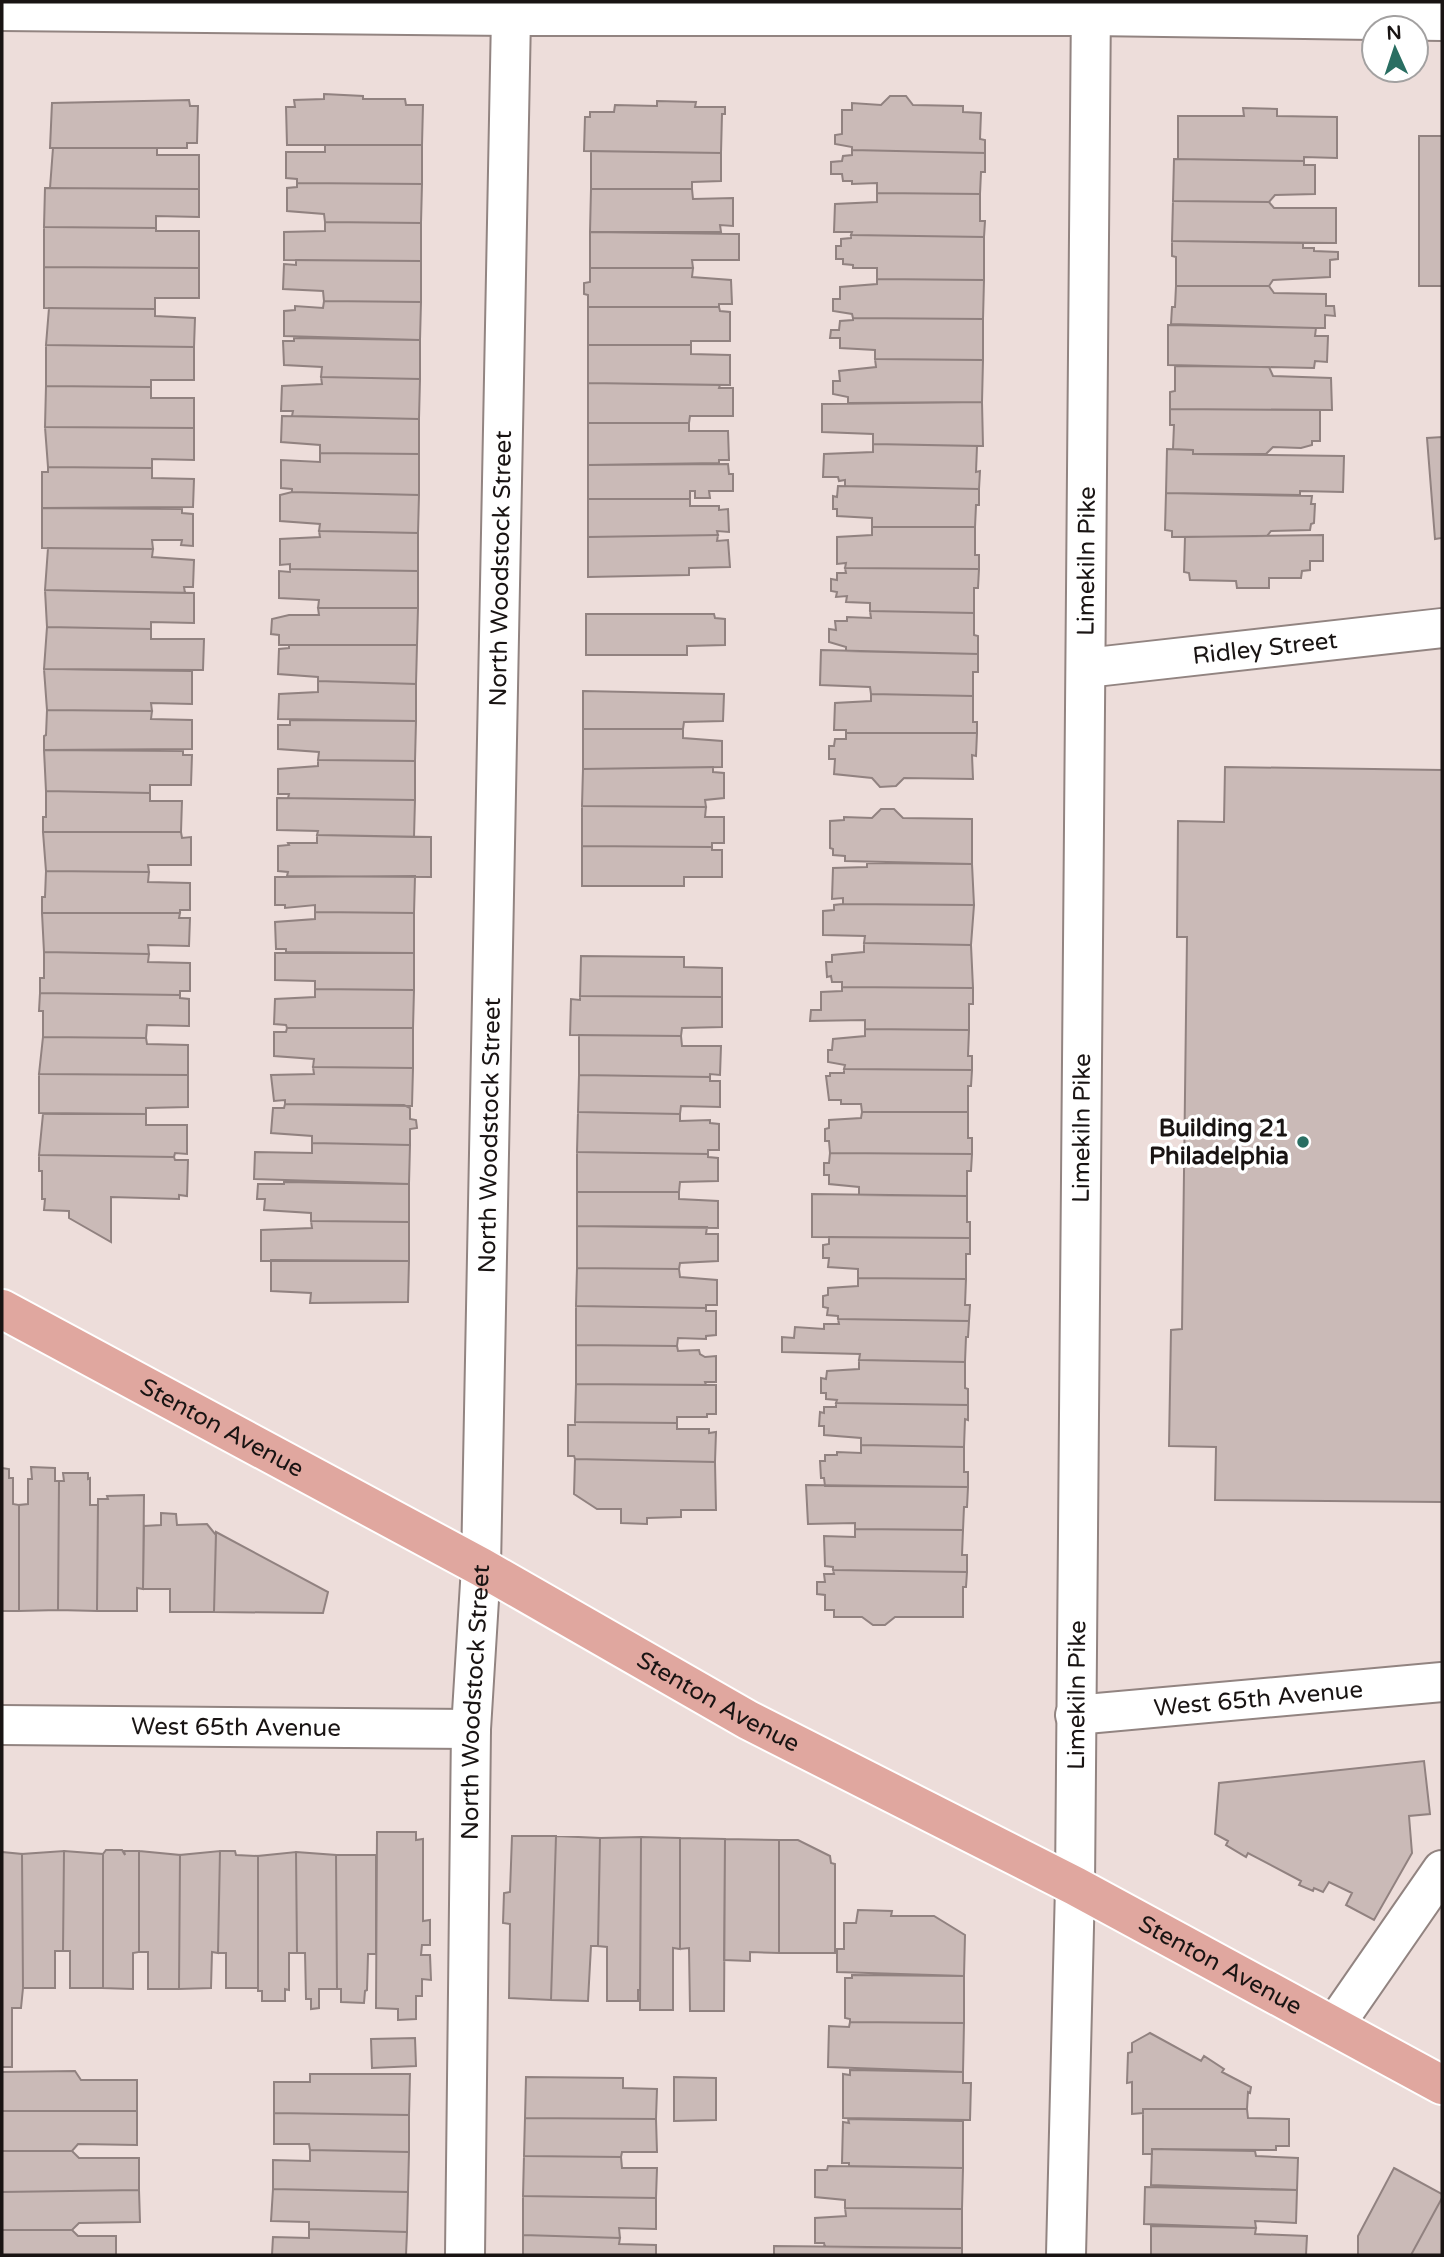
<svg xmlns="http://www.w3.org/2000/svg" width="1444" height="2257" viewBox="0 0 1444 2257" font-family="'Varela Round',sans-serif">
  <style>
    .building { fill: #cabab7; stroke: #918280; stroke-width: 2 }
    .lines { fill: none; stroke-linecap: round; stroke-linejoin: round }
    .minor-casing { stroke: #928481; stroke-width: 42 }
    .major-casing { stroke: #fff; stroke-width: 42 }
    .minor { stroke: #fff; stroke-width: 38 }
    .major { stroke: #e0a79f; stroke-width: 38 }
    .poi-dot { fill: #296e62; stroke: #fff; stroke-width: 2.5 }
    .labels { text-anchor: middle; stroke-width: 7; stroke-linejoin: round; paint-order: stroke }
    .street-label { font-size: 24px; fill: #191413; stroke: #fff }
    .poi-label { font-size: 24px; font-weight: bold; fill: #191413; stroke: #fff; text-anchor: end }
  </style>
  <rect width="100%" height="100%" fill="#edddda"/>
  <path class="building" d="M324,94L363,96V99H405L406,105H423L422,145H287L286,107H295L294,100L324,99Z
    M890,96H906L913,105L963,106V112L981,113L980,139L985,140V153L852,150V147L835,144V135L842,134V110H852V103L881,105Z
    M189,100L190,106H198L197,143H187V148H50L52,103Z
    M657,101L696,102L695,107H725V114H722L721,153L584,151L585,117H590V112H614L615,105L657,106Z
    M1243,108L1277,109V116L1337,117V158L1304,157V161L1178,159V116H1244Z
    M1419,136H1442V286H1419Z
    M325,145H422V184L297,183V179L286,178V152H325Z
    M53,148H157V155H199V189L50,188Z
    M852,150L985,153V172H981L980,194L877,193V183L852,184V181H843L842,174H831V162L842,161L843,156L852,155Z
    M591,151L721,153V181L692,182V189H591Z
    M1174,159L1304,161V165H1315V194L1275,195L1269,202L1173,201Z
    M297,183L422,184L421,223L325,222L324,214L287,211V188L297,187Z
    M45,188L199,189V217L156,216V228L44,227Z
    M591,189H692L693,199L733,198V226L720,225L721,232H590Z
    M877,193L980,194V221H985L984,237L851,235L852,232H834L835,204L877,202Z
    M1173,201L1269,202L1274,208H1336V243L1172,241Z
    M325,222L421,223V261L284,260V232L325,231Z
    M44,227L156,228V231H199V268L44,267Z
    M590,232L739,234V260H692L693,268H590Z
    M851,235L984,237V280L877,279V268H853V265L843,264V259H836V246H841V239L851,238Z
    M1172,241L1303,243V248H1314V251L1338,252V259L1330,260V277L1273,280L1269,286H1176V257L1172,256Z
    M296,260L421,261V302L324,301L323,291L283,289L284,264L296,265Z
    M44,267L199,268V298H155V309L44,308Z
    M590,268H693L692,277L731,280L732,304H719V307H588V295L584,294V283L590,282Z
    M877,279L984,280L983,319L853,318L852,314L833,311V299H840V287L877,284Z
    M1176,286H1269L1274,293L1326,294V306H1334L1335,316L1325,315V328H1316L1171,324L1172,307H1175Z
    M324,301L421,302L420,340L284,336V311L295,310V306L323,308Z
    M588,307H719L720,311L730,312V341H691V345H588Z
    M49,308L155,309V316L195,318L194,347L46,345Z
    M853,318L983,319V360L875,359V350L840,348V338H830L831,330H839L840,321L853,320Z
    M1168,325L1316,328L1315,336H1328L1327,362L1315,361L1314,368L1168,365Z
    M294,338L420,340V379L321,377L322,367L284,365L283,341H294Z
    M46,345L194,347V380H151V387L46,386Z
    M588,345H691V354L730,355V385L588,383Z
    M875,359L983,360L982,402L848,403V397L833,394V381H840L839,371L876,367Z
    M1175,366L1269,367L1273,376L1331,378L1332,410L1170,409V392L1175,391Z
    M321,377L420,379L419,419L292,416L293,411H281L282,386L322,384Z
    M588,383L720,385L719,388H733V416H690L689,423H588Z
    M46,386L151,387V398H194V428L45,427Z
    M982,402L983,446L873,444V434L822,432V404Z
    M1170,409L1320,410V441H1312V445L1301,448L1273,447L1266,454H1193V450L1173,449L1174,425H1170Z
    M282,416L419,419V454L320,453V445L281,442Z
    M588,423H689V431H728L729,460H719V463L588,465Z
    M45,427L194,428V460L152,459V468L48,467Z
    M1442,437V538L1435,539L1427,438Z
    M873,444L977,446L976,472L980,471L979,489L845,486V480L839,481L838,477H823L824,454L873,452Z
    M1167,449L1193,450V454L1344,456L1343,492L1300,491V495L1166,493Z
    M320,453L419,454V495L292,492V489L281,488V460L320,462Z
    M728,464L729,474H733V491H709L710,498H695V491H690V499H588V465Z
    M48,467L152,468V478L194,479L193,507L42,508V472H48Z
    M838,486L979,489V505H976L975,527H872V518L837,516V509H833V496L837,497Z
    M292,492L419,495L418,533L319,531L320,524L280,521V495Z
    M1166,493L1312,496L1311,504H1315L1314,523L1311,524L1310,530L1271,531L1267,536L1172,537V531L1165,530Z
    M588,499H690V506H719V510L728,509L729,532L717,531L718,535L588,537Z
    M42,508L182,509V513L193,514V546L181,545L182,540H152L153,549L42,548Z
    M872,527H975V555H979V569L845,568L846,563L837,564V537L872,535Z
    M319,531L418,533V571L290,569V564L280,565V539L320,537Z
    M718,535L717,541L728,540L730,567L689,568V575L588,577V537Z
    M1323,535V561H1310V570L1302,571L1301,578H1269V588H1237L1236,581L1190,580L1189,573L1184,572L1185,537Z
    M48,548L153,549L152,557L194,560L193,587H184L185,593L45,590Z
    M845,568L979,569L978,588H974V613L870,611V603L846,602L847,596L836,597L837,592L831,591V579L837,580V573H846Z
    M290,569L418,571V608H318L319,600L279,598V571L290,572Z
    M45,590L194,593V623L151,622V629L47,627Z
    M318,608H418L417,645H279V635L271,634L272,619L289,615H319Z
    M870,611L974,613V635L978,636V654L846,651V647L829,642V629L836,630L835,621H847V617L871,618Z
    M586,614H714L715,618L725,619V645L687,646V655H586Z
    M47,627L151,629V639H204L203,670L44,669Z
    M289,645H417L416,684L318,681V677L278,674L279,649L289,648Z
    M821,650L978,654V672H973V696L871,694L870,687L820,685Z
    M44,669L192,671V704L151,703L152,711L47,710Z
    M318,681L416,684V721L278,719L279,694L318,692Z
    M583,691L724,694L723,721L684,722L683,729H583Z
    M871,694L973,696V722H977V733H846V730H834L835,703L871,701Z
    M47,710L152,711L151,719L192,720V749L44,750V736L46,735Z
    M290,720L416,721L415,761L318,760L319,752L278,749V725H290Z
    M583,729H683V738L722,741V767L583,769Z
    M846,733H977L976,756L972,755L973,779L904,778L896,786L880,787L872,778L834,774L835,759H829V746H834L835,739H846Z
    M44,750L183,751V755H192L191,785H150V793L46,791Z
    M318,760L415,761V800L288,798L289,794H278V769L318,766Z
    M713,767V772L724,773V798L705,800L706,807L582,806L583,769Z
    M1225,767L1442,770V1502L1215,1500L1216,1447L1169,1446L1171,1330L1182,1329L1187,937H1177L1178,821L1224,822Z
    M46,791L150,793V801H182L181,832H43V817H46Z
    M277,798L415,800L414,837L317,835L318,831L277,830Z
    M582,806L706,807L705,817H724V843H712V847L582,846Z
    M881,809H894L903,818L972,819V864L845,861V856L833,855V849L830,848V821L844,820V817L872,818Z
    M43,832H181L182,838L191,837V865H148L149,872L46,871Z
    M317,835L431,837V877L287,876L288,872L278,871V846L289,845L288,843H317Z
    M582,846L712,847V850H722V877H684V886H582Z
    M867,863L972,864L974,905L843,904V898L832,899L833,868L867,867Z
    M46,871L149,872L148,882L190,883V910H180V913H42V897H45Z
    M415,876L414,913L315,912V905L285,908V905H275V877Z
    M843,904L974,905L971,945L864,943L865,936L823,935V911L834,910V905Z
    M315,912L414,913V953L286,952V949H276L275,922L315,919Z
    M42,913H180L179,918H190L189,946L148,945L149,954L44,952Z
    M864,943L971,945L973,988L842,987V982H832L831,976L827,977L826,962H832V955L864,952Z
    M44,952L149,954L148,962L190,963V991H180V995L40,993V978H44Z
    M275,953H414V990L315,989V981L275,980Z
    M581,956L684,957V967L722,968V997L580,996Z
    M842,987L973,988V1004H969V1030L865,1029V1020L810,1021L811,1010H821V992L842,991Z
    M315,989L414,990L413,1028H287L286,1025L274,1024L275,999L315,997Z
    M40,993L180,995V998L189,999V1026L147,1025L146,1038L43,1037V1011H39Z
    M580,996L722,997V1027L682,1028L681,1036L570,1035L571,999L580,1000Z
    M287,1028H413V1068L313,1067L314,1059L274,1056V1032H286Z
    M865,1029L969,1030L968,1056H972V1070L844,1069L845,1065L828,1062V1050H832L833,1039L865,1036Z
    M579,1035L681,1036L682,1046H721L720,1075L710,1074V1077L579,1075Z
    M43,1037L146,1038L147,1044L188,1045V1075L39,1074Z
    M313,1067L413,1068L412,1106L285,1104V1100L274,1101L271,1075L314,1074Z
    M844,1069L972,1070L971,1086H968V1112H862L861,1104H841V1100H829L826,1076H830V1073H844Z
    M39,1074L188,1075V1107L146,1108V1114L39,1113Z
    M579,1075L710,1077V1081H720V1107L681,1106L680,1114L578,1112Z
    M285,1104L404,1105L410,1108V1119L416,1120L417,1128L410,1129V1145L312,1143V1136L271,1133L273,1108H284Z
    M578,1112L680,1114V1121L710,1120V1123L719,1124V1150H708V1154L577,1152Z
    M862,1112H968V1138H972V1154L830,1153L829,1141H825V1129L829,1128V1120L861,1118Z
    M43,1114H146V1125H187V1154L175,1153L174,1157L39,1155Z
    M312,1143L410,1145L409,1184L254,1179L255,1152L312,1153Z
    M577,1152L708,1154V1157L718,1158V1181L680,1182L679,1192H577Z
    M830,1153L972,1154L971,1171H967V1196L859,1195V1187L829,1184V1175H824V1163H829Z
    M39,1155L174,1157L175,1160H188L187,1196L179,1195V1199L111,1197V1242L69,1218V1211L44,1210L45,1199H42V1171H39Z
    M284,1182L409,1184V1222L311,1221V1213L264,1210L265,1199H257L258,1184H284Z
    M577,1192H679V1199L718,1201V1228L577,1226Z
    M812,1194L967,1196V1222H970V1238L812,1237Z
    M311,1221L409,1222V1261H261V1230L312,1228Z
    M577,1226L707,1227L706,1234H718V1261L680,1263L679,1269L577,1268Z
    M829,1237L970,1238V1254H966V1279L858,1278V1269L828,1267L829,1258H823V1245L829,1244Z
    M271,1260L409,1261L408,1302L310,1303L311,1293L271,1291Z
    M577,1268L679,1269L680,1277L717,1280V1305H706V1308L576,1306Z
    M858,1278L966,1279L965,1305H970L969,1321L838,1319V1316L827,1315L828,1308L823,1307V1296L828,1295V1288L858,1286Z
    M576,1306L706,1308V1311H716V1335L706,1336V1339L678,1338L677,1346L576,1345Z
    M838,1319L969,1321L968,1337H966L965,1362L859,1360L860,1354L782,1352V1337L794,1338L795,1327L824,1329V1324H839Z
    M576,1345L677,1346L678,1351L699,1350L700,1354L705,1357L716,1356V1382H705L706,1385L576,1384Z
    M859,1360L965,1362V1388L968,1389V1405L836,1403L837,1400L826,1399V1393H821V1378L826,1379L827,1371L859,1369Z
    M576,1384L716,1385V1414H707V1417H677V1423L575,1422Z
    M836,1403L968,1405V1420L965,1419L964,1447L861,1445V1438L824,1435V1426H819L820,1412L824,1413V1407H836Z
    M575,1422L677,1423V1429H709V1433L716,1432L715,1462L575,1459L574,1456H568V1425H575Z
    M861,1445L964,1447V1472H968V1487L825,1486L824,1478H821L820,1461H825V1455H837V1452L861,1453Z
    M575,1459L715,1462L716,1510H681V1517L647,1518V1524L621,1523V1509H597L574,1494Z
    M31,1467L55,1468V1481H59L58,1610L19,1611V1505L28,1504V1479H32Z
    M2,1468L9,1469V1478H13V1504L19,1505V1611H2Z
    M63,1473H88V1479L90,1478V1505H98L97,1611L58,1610L59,1481H64Z
    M806,1485L968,1487L967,1507H964L963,1530L855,1529V1523L808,1524Z
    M144,1495L143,1589L137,1588V1611H97L98,1499H108L107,1496Z
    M161,1513L176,1514L177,1525L207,1524L216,1535L214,1612H170V1589H143L144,1526L161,1525Z
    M855,1529L963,1530L962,1555H967V1572L833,1570V1567L825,1566L824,1536L855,1537Z
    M216,1532L328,1592L323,1613L214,1612Z
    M833,1570L967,1572L966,1587H963V1617H895L885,1625H873L862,1617H834V1610H825V1595L817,1594V1582H825L824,1574H834Z
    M1424,1761L1430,1814L1409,1816L1412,1853L1374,1920L1346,1905L1352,1893L1329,1882L1323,1892L1314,1888L1313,1891L1299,1885L1301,1881L1248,1853L1246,1857L1226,1845L1228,1841L1215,1834L1219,1783Z
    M377,1832H416V1840L423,1839V1921L430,1920V1945H422L421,1955H430L431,1980L422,1979V1996H416V2019L398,2020V2009L376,2008Z
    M512,1836H556L551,2000L509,1998L510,1924L503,1923L504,1893L510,1892Z
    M556,1836L600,1838L598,1946H591L588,2001L551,2000Z
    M641,1837L640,1990H638V2001H607V1947L598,1946L600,1838Z
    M641,1837L680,1838V1949L673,1948V2010H640Z
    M680,1838L725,1839L724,2011H690L689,1948L680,1949Z
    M725,1839L779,1840V1953L750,1952V1961L724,1960Z
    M779,1840H798L830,1856L831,1863L835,1864V1953H779Z
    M106,1850H122L125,1855L124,1851H139V1952L133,1953V1989L103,1988V1854Z
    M64,1851L63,1951H55V1988H23L22,1854Z
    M64,1851L103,1854V1988H70V1951H63Z
    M139,1851L180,1855L179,1989H148V1952H139Z
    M220,1851L218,1953L212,1952L211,1988L179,1989L180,1855Z
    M220,1851H235L236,1855L258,1856V1988H226V1953H218Z
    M2,1852L22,1854L23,1988L21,2008H12V2067H2Z
    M296,1852L297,1953H289V1990L285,1989V2001H262V1991H258V1856Z
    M296,1852L336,1855L337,1989H319V2008L311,2009V1999H306L305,1953H297Z
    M336,1855H376V1954H368L367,1990L365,1991L364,2003L341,2002V1989H337Z
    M858,1910L892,1911L891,1916H934L965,1935L964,1976L837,1972V1949H844V1923H856Z
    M852,1975L964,1976V2023L850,2022V2019L845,2018V1978H852Z
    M850,2022L964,2023L963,2072L828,2067L829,2026L849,2027Z
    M1150,2033L1201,2061L1204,2056L1224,2069L1222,2072L1251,2087L1250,2093L1248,2092L1247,2109H1143V2113L1132,2114V2082L1127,2083L1128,2053L1132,2052V2043Z
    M415,2038L416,2066L372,2068L371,2039Z
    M850,2070L963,2072V2083H971L970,2120L843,2118V2074L850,2075Z
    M75,2071L81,2080H137V2111H2V2072Z
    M310,2074H410L409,2115L274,2113V2082H310Z
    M526,2077L623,2078V2088L657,2089L656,2119L525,2118Z
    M674,2077L716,2078V2120L674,2121Z
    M1143,2109H1247L1248,2118L1289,2119V2146H1276V2150L1152,2149V2154H1143Z
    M2,2111H137V2145L78,2144L72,2151H2Z
    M274,2113L409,2115V2152L310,2150L309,2144H274Z
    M525,2118L656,2119L657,2152H622L621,2157L524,2156Z
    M848,2119L963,2121V2168L849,2166V2163H842L843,2122L849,2123Z
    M1152,2149L1255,2151L1256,2156L1298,2158L1297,2190L1151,2185Z
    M310,2150L409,2152L408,2192L273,2189V2160L310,2161Z
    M2,2151H72L79,2158H139V2190L2,2192Z
    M524,2156L621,2157L622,2168H657L656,2198L523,2196Z
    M828,2166L963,2168L962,2209L845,2208V2200L815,2197V2170H827Z
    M1394,2168L1442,2194V2198L1411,2255H1358V2236Z
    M1145,2187L1297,2190L1296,2223L1255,2221L1256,2228L1144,2224Z
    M273,2189L408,2192L407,2232L309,2229V2222L271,2221Z
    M139,2190L140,2222L79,2223L72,2230H2V2192Z
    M523,2196L656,2198V2229L619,2228L620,2238L523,2235Z
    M1442,2198V2255H1411Z
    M845,2208L962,2209V2248L825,2247L824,2243H815V2218L846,2216Z
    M1151,2226L1256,2228L1255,2234L1307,2236L1306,2255H1151Z
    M309,2229L407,2232L406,2255H272L273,2237L309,2238Z
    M2,2230H72L78,2236H116V2255H2Z
    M523,2235L620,2238L619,2244L656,2245V2255H523Z
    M774,2246L962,2248V2255H774Z"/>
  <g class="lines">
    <g class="minor-casing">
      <g id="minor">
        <path d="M2,11L511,16H1091L1442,21"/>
        <path id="s1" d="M1086,668L1442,628"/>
        <path id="s2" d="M1075,1715L1442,1682"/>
        <path id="s3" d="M2,1725L471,1729"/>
        <path d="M1334,2026L1442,1870"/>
        <path id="s4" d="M465,2255L471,1729L481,1567L511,16"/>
        <path id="s5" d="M1066,2255L1075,1886L1091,2"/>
      </g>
    </g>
    <g class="major-casing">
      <g id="major">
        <path id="s6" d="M2,1309L481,1567L748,1720L1075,1886L1442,2085"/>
      </g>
    </g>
    <use href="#minor" class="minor"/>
    <use href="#major" class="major"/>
  </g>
  <circle class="poi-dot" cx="1303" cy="1142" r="7"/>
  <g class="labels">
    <g class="street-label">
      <text dy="8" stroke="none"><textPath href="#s5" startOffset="1694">Limekiln Pike</textPath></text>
      <text dy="8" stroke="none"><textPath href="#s4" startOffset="1687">North Woodstock Street</textPath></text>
      <text dy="8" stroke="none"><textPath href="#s1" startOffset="180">Ridley Street</textPath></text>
      <text dy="8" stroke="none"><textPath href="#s5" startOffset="1127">Limekiln Pike</textPath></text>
      <text dy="8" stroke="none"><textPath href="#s4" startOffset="1120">North Woodstock Street</textPath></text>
      <text dy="8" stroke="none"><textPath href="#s6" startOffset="250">Stenton Avenue</textPath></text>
      <text dy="8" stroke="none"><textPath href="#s5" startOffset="560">Limekiln Pike</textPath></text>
      <text dy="8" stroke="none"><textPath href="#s2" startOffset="184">West 65th Avenue</textPath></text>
      <text dy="8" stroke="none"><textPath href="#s4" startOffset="553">North Woodstock Street</textPath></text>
      <text dy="8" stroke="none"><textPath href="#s6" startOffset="817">Stenton Avenue</textPath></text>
      <text dy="8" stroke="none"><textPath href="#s3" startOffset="234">West 65th Avenue</textPath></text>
      <text dy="8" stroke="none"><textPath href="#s6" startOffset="1384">Stenton Avenue</textPath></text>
    </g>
    <g class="poi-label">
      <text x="1289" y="1136">Building 21<tspan x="1289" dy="28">Philadelphia</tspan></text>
    </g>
  </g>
  <rect width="1444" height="2257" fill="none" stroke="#191413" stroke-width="7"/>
  <g transform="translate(1395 49) rotate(357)"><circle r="33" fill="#ffffff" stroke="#a3a1a1" stroke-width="2"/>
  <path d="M0-5L12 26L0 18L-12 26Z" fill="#296e62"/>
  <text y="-10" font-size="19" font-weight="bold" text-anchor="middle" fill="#191413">N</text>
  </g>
</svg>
